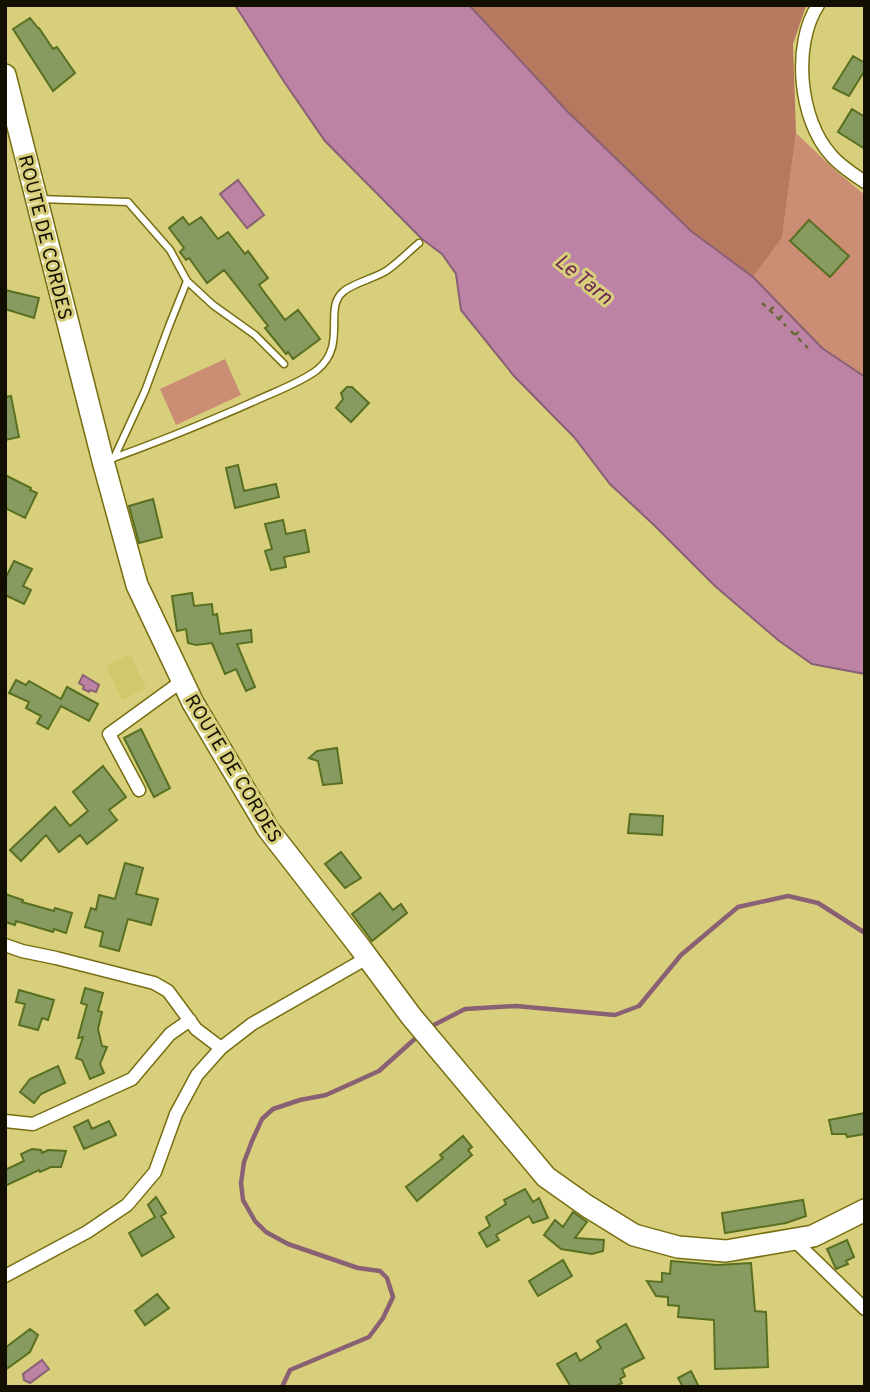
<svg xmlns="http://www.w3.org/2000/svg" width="870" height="1392" viewBox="0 0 870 1392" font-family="Overpass,sans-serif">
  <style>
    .built { fill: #d1c86b }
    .green { fill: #cb8e74 }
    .forest { fill: #b67960 }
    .water { fill: #bd83a5; stroke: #8a6074; stroke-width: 2 }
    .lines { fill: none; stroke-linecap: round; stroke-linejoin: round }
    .stream { stroke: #8a6074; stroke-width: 4.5 }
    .building { fill: #879b60; stroke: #596f21; stroke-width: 2 }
    .lane-casing { stroke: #766e10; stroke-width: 9 }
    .street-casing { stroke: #766e10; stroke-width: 15 }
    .primary-casing { stroke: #766e10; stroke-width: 24 }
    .path { stroke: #6c6738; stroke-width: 2.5; stroke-dasharray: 5 5; stroke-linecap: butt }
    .lane { stroke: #fff; stroke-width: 6 }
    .street { stroke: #fff; stroke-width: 12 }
    .primary { stroke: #fff; stroke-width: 21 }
    .labels { text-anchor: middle; stroke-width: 6; stroke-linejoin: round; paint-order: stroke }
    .street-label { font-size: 19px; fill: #120f00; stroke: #d7cf7b }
    .water-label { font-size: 21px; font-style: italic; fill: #6e2755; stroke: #d7cf7b }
  </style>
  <rect width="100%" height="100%" fill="#d7cf7b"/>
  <path class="built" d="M130,654L146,688L122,700L106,666Z"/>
  <path class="green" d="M796,133L836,171L865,195V377L822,348L753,277L782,238Z
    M225,359L241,395L176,425L160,389Z"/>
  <path class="forest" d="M469,5L806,6L793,44L796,133L782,238L753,277L691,231L568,112Z"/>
  <path class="water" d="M235,5H469L568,112L691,231L753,277L822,348L865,377V674L812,664L778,640L715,586L655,526L610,484L574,437L514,376L461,310L456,274L442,254L422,239L325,141L285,83Z
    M238,180L264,215L247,228L220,194Z
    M83,675L99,685L96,692L90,690L89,692L83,689L84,686L79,683Z
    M42,1360L49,1369L30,1383L24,1380L23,1374Z"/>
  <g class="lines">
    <path class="stream" d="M428,1028L465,1009L516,1006L615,1015L639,1006L681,955L738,907L788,896L818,903L865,933
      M282,1387L290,1370L369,1337L383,1318L393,1297L387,1278L380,1271L358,1268L288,1244L266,1232L255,1221L243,1200L241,1183L244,1162L252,1141L262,1119L273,1109L300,1100L326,1095L379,1071L418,1036"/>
  </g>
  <path class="building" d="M30,18L38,28H39L53,49L57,47L75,73L53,91L13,29Z
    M853,56L865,63V70L849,96L833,88Z
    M852,109L865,117V149L838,132Z
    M183,217L189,225L201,217L218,239L228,232L245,254L248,251L268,278L259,285L285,320L298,310L320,339L293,359L288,352L286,354L265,328L268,326L224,270L207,283L189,258L186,260L180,252L184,248L169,228Z
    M809,220L849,256L830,277L790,241Z
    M5,290L39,298L34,318L5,309Z
    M347,387H352L369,403L351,422L336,408L343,399L341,393Z
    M11,396L19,437L5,440V397Z
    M238,465L244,491L276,484L279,497L235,508L226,468Z
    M5,475L31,488L30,490L37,493L25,518L5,508Z
    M153,499L162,537L139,543L129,506Z
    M283,520L286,534L305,530L309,552L284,557L286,567L271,570L265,551L272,549L265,524Z
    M14,561L32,569L23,586L31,590L24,604L5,595V579Z
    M192,593L194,606L212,604L213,615L217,614L220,634L251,630L252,642L237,644L255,687L246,691L236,669L225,674L212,643L196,645L188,643L186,629L177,631L172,596Z
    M16,680L26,685L29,681L61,699L67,687L98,704L89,721L61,706L48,729L37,723L41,716L26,708L29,702L9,693Z
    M141,729L170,788L154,797L124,738Z
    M337,748L342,783L323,785L318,761L309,758L317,751Z
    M103,766L126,797L109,810L117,820L87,844L80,835L59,852L46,835L21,861L10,850L55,807L70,826L88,811L73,792Z
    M630,814L663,816L662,835L628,833Z
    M341,852L361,878L345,888L325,864Z
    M125,863L143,868L136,894L158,899L151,925L128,919L119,951L100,946L103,932L85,927L91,908L96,910L99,895L115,899Z
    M380,893L393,910L401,904L407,913L372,941L352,914Z
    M5,894L23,900L22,902L54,911L55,908L72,913L66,933L54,929L53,932L16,921L15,925L5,922Z
    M85,988L103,993L98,1011L102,1012L98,1029L102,1046L107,1047L100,1064L104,1073L90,1079L82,1060L76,1058L83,1037L78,1038L87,1005L81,1003Z
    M19,990L54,1000L48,1020L42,1018L38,1030L19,1025L25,1004L16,1002Z
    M58,1066L65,1083L41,1094L34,1103L20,1092L30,1079Z
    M865,1113V1134L847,1137L846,1134H832L829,1120Z
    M88,1120L92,1129L109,1121L116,1135L84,1149L74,1127Z
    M463,1136L472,1147L468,1150L472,1155L417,1201L406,1187L443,1158L440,1155Z
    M32,1149L41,1150L42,1153L48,1150L66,1151L61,1167H51L40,1172L39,1170L5,1186V1170L24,1161L21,1154Z
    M525,1189L533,1202L539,1198L548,1218L533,1223L529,1216L496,1235L499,1240L487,1247L479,1233L490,1226L486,1217L506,1204L504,1200Z
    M156,1197L166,1213L161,1216L174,1237L142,1256L129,1233L155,1217L148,1205Z
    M803,1200L806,1216L786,1223L725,1233L722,1213Z
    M573,1212L587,1222L575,1238L604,1240L603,1251L592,1254L561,1249L544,1235L555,1220L563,1227Z
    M847,1240L854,1257L846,1261L848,1264L836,1269L827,1249Z
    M563,1260L572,1276L538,1296L529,1281Z
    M671,1261L717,1265L751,1263L755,1311L766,1312L768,1367L715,1369L714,1320L678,1317L679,1306L668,1305V1297L656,1296L647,1281L662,1282V1273L670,1274Z
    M157,1294L169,1308L145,1325L135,1311Z
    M626,1324L644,1358L622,1369L625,1376L620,1379L622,1383L614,1387H571L557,1364L576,1353L580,1361L601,1348L597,1341Z
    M30,1329L38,1335L30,1352L5,1370V1348Z
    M691,1371L699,1387H683L678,1378Z"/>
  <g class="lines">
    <g class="lane-casing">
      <path id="lane" d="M39,199L128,202L170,250L187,281L169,326L145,391L114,458
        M187,281L213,305L255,335L284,364
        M105,461C156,443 205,423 255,401C274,392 300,383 317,370C348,345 323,309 343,292C351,284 375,278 386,271C398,263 408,252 419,243"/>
    </g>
    <g class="street-casing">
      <path id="street" d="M818,5C792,45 799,120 831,155C840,166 853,174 865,182
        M139,790L109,734L182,681
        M5,945L22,951L56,958L154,983L168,991L196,1029L221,1048
        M5,1121L33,1124L132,1079L170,1034L190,1020
        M794,1240L865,1309
        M5,1276L87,1232L127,1205L155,1172L176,1114L197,1075L221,1048L252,1024L367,958"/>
    </g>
    <g class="primary-casing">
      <path id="primary" d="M5,75L103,461L137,585L193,703L268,829L359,946L411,1016L546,1177L587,1206L634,1235L678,1247L726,1251L813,1236L865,1210"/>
    </g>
    <path class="path" d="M762,303L786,326
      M770,310L778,303
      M779,319L786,311
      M791,331L808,348
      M795,335L803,328"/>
    <use href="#lane" class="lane"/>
    <use href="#street" class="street"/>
    <use href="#primary" class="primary"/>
  </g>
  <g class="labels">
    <g class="street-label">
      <text transform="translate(46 237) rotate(76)" y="7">ROUTE DE CORDES</text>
      <text transform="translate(234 768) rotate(59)" y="7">ROUTE DE CORDES</text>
    </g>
    <g class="water-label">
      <text transform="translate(584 279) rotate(39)" y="7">Le Tarn</text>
    </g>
  </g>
  <rect width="870" height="1392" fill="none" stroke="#120f00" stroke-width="14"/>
</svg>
